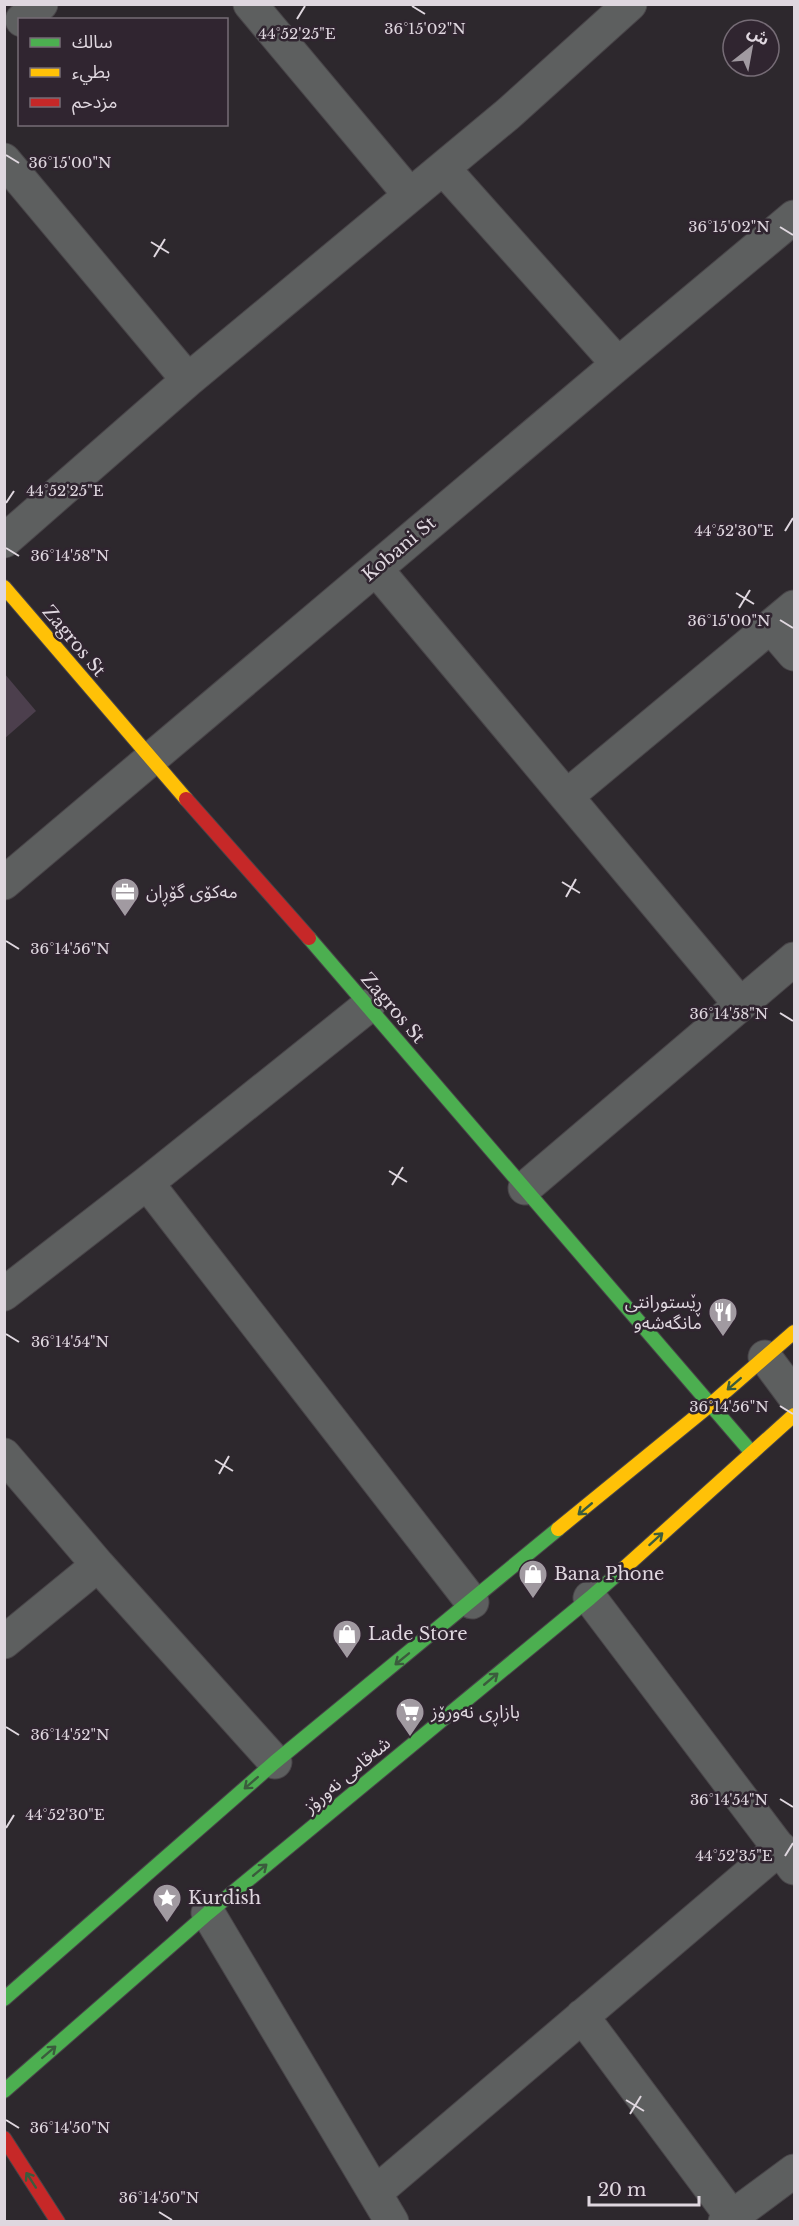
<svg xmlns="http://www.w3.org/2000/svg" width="799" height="2226" viewBox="0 0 799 2226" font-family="'Libre Baskerville','Noto Sans Arabic',serif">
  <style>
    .building { fill: #4c3f4d }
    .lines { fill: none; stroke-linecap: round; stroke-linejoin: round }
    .street-casing { stroke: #494549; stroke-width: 35 }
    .fast-casing { stroke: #494549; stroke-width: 16 }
    .slow-casing { stroke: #494549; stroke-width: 16 }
    .jam-casing { stroke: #494549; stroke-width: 16 }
    .street { stroke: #5d5f5f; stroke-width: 33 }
    .fast { stroke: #4caf50; stroke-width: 14 }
    .slow { stroke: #ffc107; stroke-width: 14 }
    .jam { stroke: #c62828; stroke-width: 14 }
    .oneway { stroke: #3b5c3d }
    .ticks { fill: none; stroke: #dfd7df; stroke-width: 2 }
    .labels { text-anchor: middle; stroke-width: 5; stroke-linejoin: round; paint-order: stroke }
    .street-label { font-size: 18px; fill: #dfd7df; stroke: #302530 }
    .poi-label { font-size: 18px; fill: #dfd7df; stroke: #302530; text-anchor: start }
    .ticks-label { font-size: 15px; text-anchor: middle; fill: #dfd7df; stroke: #302530; stroke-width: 5; stroke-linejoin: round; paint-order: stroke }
  </style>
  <rect width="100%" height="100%" fill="#2d282d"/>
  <path class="building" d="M4,673L36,711L4,739Z"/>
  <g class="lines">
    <g class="street-casing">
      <path id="street" d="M250,4L410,195
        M22,20L41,4
        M4,160L188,380
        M443,168L618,364
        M4,541L188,380L508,114L630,4
        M376,569L740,1004
        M771,627L794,654
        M567,796L794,607
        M4,883L618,364L794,217
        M147,1183L472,1602
        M525,1188L794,959
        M4,1294L147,1183L368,1006
        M765,1357L794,1396
        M4,1455L98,1565L275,1762
        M590,1598L794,1868
        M4,1642L98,1565
        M208,1913L392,2222
        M582,2016L732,2217
        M375,2193L780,1848
        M725,2222L794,2171"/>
    </g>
    <g class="fast-casing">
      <path id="fast" d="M309,938L752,1453
        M4,1999L275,1762L558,1529
        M4,2091L208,1913L590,1598L622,1570"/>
    </g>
    <g class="slow-casing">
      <path id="slow" d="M4,587L186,799
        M558,1529L710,1405L794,1332
        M622,1570L794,1415"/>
    </g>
    <g class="jam-casing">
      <path id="jam" d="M186,799L309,938
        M4,2138L58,2222"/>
    </g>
    <use href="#street" class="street"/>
    <use href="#fast" class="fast"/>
    <use href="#slow" class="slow"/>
    <use href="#jam" class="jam"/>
  </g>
  <defs><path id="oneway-shaft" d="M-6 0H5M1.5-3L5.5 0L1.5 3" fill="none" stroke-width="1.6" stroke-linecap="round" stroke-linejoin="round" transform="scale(1.5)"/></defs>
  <g class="oneway">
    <use href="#oneway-shaft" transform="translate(734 1384) rotate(139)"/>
    <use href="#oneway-shaft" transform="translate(585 1509) rotate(140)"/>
    <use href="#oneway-shaft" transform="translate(656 1539) rotate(-42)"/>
    <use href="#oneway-shaft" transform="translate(402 1659) rotate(141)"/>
    <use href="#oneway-shaft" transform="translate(491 1679) rotate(-40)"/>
    <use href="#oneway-shaft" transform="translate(251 1783) rotate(139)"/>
    <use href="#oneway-shaft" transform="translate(260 1870) rotate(-40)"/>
    <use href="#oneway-shaft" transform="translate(49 2052) rotate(-41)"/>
    <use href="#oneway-shaft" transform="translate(31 2180) rotate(-123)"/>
  </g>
  <path class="ticks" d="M412,6L425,14M297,19L305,6M6,155L19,163M780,227L793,235M151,242L169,253M154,257L165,239M6,503L14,491M785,531L793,518M6,548L19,556M736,593L754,604M739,608L750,590M780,620L793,628M562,882L580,893M566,897L576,879M6,941L19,949M780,1013L793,1021M389,1171L407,1182M392,1185L403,1167M6,1334L19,1342M780,1406L793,1414M215,1460L233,1471M219,1474L229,1456M6,1727L19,1735M780,1799L793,1807M6,1828L14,1815M785,1856L793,1843M626,2100L644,2111M630,2114L641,2096M6,2120L19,2128M159,2212L172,2220"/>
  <defs>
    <g id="office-pin" transform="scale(1.5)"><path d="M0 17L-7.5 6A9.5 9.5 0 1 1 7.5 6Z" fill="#a19aa1" stroke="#302530"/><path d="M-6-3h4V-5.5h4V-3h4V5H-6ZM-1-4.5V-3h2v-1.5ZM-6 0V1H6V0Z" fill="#fff"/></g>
    <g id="restaurant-pin" transform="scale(1.5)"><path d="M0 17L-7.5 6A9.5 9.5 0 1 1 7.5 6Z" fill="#a19aa1" stroke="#302530"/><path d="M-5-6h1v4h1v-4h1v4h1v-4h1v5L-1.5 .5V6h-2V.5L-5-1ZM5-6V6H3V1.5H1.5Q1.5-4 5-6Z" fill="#fff"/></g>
    <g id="shop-pin" transform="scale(1.5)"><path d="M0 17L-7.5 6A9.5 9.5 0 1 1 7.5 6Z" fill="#a19aa1" stroke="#302530"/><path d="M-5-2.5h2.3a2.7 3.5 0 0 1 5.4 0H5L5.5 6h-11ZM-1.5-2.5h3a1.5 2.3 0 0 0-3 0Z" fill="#fff"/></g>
    <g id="supermarket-pin" transform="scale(1.5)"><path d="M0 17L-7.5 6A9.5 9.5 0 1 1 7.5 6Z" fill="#a19aa1" stroke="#302530"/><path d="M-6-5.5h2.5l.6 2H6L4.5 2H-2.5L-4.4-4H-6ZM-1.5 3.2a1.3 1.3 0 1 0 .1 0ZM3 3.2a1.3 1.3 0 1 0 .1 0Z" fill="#fff"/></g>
    <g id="sight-pin" transform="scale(1.5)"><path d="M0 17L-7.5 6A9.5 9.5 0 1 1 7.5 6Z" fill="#a19aa1" stroke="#302530"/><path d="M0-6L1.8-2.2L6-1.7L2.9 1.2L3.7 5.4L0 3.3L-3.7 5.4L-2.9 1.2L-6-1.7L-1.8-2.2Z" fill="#fff"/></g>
  </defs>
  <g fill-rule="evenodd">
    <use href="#office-pin" x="125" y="892"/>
    <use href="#restaurant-pin" x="723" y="1312"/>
    <use href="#shop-pin" x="533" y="1574"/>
    <use href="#shop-pin" x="347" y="1634"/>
    <use href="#supermarket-pin" x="410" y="1712"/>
    <use href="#sight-pin" x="167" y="1898"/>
  </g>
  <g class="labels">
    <g class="street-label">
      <text transform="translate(399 549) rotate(-40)" y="6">Kobani St</text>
      <text transform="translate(74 641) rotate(50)" y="6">Zagros St</text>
      <text transform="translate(393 1008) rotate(49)" y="6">Zagros St</text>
      <text transform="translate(347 1775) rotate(-40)" y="6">شەقامی نەورۆز</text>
    </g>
    <g class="poi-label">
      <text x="146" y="898">مەکۆی گۆڕان</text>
      <text x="702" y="1308" text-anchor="end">ڕێستورانتی<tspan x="702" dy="21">مانگەشەو</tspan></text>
      <text x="554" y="1580">Bana Phone</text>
      <text x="368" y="1640">Lade Store</text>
      <text x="431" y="1718">بازاڕی نەورۆز</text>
      <text x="188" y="1904">Kurdish</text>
    </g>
  </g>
  <g class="ticks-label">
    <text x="425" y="34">36°15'02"N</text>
    <text x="297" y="39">44°52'25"E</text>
    <text x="70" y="168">36°15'00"N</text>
    <text x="729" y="232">36°15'02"N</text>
    <text x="65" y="496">44°52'25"E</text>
    <text x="734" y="536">44°52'30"E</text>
    <text x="70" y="561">36°14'58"N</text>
    <text x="729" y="626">36°15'00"N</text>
    <text x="70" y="954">36°14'56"N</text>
    <text x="729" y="1019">36°14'58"N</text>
    <text x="70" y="1347">36°14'54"N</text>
    <text x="729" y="1412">36°14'56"N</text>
    <text x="70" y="1740">36°14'52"N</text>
    <text x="729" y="1805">36°14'54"N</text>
    <text x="65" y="1820">44°52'30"E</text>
    <text x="734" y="1861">44°52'35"E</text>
    <text x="70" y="2133">36°14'50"N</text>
    <text x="159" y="2203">36°14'50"N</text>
  </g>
  <rect width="799" height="2226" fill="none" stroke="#dfd7df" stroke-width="12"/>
  <rect x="18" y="18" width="210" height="108" fill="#302530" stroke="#766c76" stroke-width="1.5"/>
  <rect x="30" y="38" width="30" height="9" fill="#4caf50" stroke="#766c76" stroke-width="1.5"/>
  <text x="72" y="48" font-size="18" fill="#dfd7df">سالك</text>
  <rect x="30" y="68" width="30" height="9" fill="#ffc107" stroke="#766c76" stroke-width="1.5"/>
  <text x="72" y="78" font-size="18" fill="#dfd7df">بطيء</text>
  <rect x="30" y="98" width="30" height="9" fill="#c62828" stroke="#766c76" stroke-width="1.5"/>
  <text x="72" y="108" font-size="18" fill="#dfd7df">مزدحم</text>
  <g transform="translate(751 48) rotate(31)"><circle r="28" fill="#302530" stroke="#766c76" stroke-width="1.5"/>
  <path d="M0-4.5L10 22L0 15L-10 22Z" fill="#a19aa1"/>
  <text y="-9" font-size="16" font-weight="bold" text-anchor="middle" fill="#dfd7df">ش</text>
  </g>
  <path d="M589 2196v9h110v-9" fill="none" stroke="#dfd7df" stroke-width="3"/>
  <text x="598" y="2196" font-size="18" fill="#dfd7df" stroke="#302530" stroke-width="4.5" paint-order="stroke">20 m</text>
</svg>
